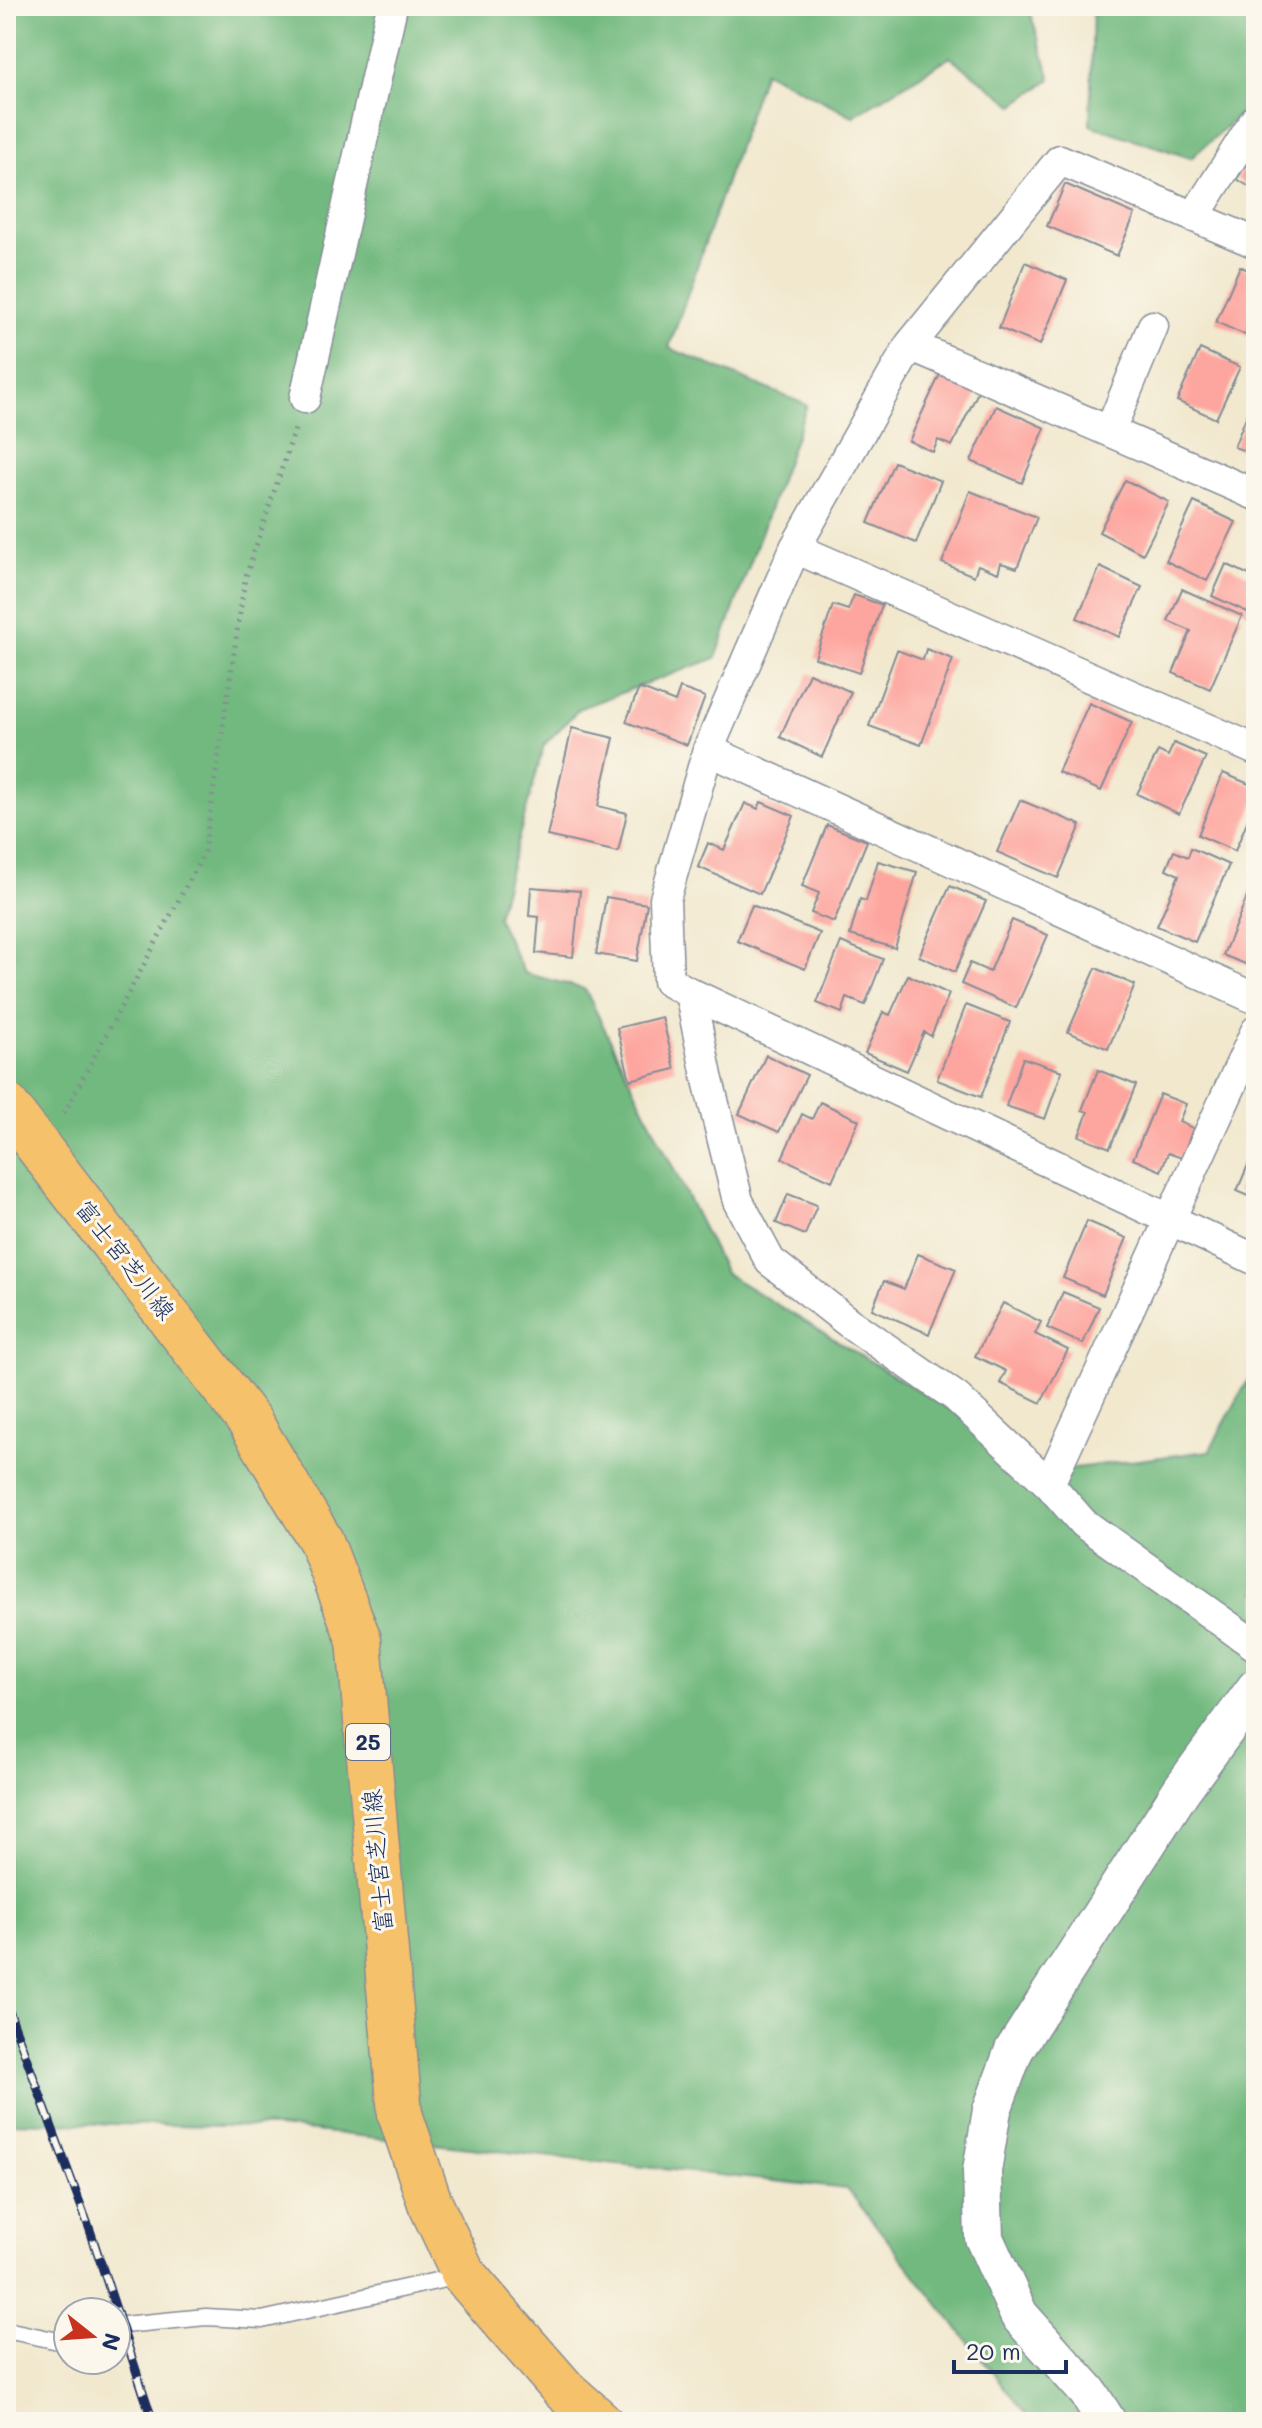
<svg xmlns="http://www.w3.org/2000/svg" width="1262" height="2428" viewBox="0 0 1262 2428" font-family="Mali,'Klee One',sans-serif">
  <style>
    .forest { fill: #72b97f; stroke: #46746e; stroke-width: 2 }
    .building { fill: #fda69f }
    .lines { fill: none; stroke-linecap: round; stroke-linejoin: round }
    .service-casing { stroke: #868c96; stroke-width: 19 }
    .minor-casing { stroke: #868c96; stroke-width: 33 }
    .tertiary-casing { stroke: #868c96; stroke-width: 41 }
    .primary-casing { stroke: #868c96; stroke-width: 47 }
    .path { stroke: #868c96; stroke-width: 5; stroke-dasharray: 2 6; stroke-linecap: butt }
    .service { stroke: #fff; stroke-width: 16 }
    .minor { stroke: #fff; stroke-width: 30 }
    .tertiary { stroke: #fff; stroke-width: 38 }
    .primary { stroke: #f5c16b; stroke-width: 44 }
    .rail-casing { stroke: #1b2f5e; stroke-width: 9 }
    .rail { stroke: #fbf7ec; stroke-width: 6; stroke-dasharray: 18; stroke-linecap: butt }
    .labels { text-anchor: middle; stroke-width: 6; stroke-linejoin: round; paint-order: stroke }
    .shield { fill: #fbf7ec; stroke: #5e6b89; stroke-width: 2 }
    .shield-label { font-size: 22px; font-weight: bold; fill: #1b2f5e }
    .street-label { font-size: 24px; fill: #1b2f5e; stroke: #fbf7ec }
  </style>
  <rect width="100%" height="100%" fill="#fbf7ec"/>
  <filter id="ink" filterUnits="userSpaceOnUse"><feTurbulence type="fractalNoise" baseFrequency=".0125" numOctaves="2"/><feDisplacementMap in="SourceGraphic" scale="16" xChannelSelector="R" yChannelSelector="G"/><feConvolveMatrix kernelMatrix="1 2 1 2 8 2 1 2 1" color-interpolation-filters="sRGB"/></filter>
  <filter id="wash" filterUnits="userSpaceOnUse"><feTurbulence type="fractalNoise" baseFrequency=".006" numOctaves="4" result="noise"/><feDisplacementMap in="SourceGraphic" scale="32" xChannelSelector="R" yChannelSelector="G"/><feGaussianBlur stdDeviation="1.8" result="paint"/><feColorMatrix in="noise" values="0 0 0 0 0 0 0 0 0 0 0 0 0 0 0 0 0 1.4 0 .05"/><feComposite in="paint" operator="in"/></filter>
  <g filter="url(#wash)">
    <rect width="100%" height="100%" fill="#f1e8ce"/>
    <path class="forest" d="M6,6H1028L1051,79L1014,105L950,57L853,116L764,71L669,348L807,405L716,658L580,708L544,745L497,917L524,973L585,989L725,1273L1051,1471L1209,1451L1256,1366V2422H1032L847,2189L278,2127L6,2122Z
      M1093,6H1256V100L1191,158L1090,125Z"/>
    <g id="blocks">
      <path class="building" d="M1256,149V191L1237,179Z
        M1065,184L1135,214L1117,256L1047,226Z
        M1025,262L1067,280L1040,345L999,328Z
        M1240,266L1256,274V334L1254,339L1216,322Z
        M1200,349L1240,367L1216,419L1177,401Z
        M941,372L979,390L952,446L938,440L933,452L909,441Z
        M1256,392V455L1234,447Z
        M996,406L1045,428L1022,483L971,461Z
        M894,462L941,481L916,543L868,523Z
        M1125,480L1169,502L1143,554L1099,532Z
        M970,491L1037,517L1017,568L1001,563L998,573L978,565L974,576L942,563Z
        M1194,502L1236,522L1207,581L1166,561Z
        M1226,564L1251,576L1256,564V616L1212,596Z
        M1100,567L1142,587L1119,637L1077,618Z
        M1182,589L1242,616L1210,689L1173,673L1191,631L1168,621Z
        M854,595L882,605L859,673L815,658L833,605L848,610Z
        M926,649L953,659L921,745L869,726L897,650L923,660Z
        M809,673L851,692L822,757L780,737Z
        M639,688L675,702L680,688L705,697L687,745L626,722Z
        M1089,703L1132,722L1101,791L1058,772Z
        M572,728L614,738L598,806L627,813L618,852L547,836Z
        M1174,743L1206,757L1179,814L1137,794L1158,751L1168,756Z
        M1223,773L1256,787V800L1235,851L1198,835Z
        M1020,800L1081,825L1058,878L997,852Z
        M761,802L794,816L760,894L698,867L708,843L724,850L745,803L758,809Z
        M827,825L867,841L834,922L811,913L819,893L802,886Z
        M1191,848L1229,865L1195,942L1157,926L1179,875L1166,869L1174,851L1188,857Z
        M878,861L917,872L895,948L850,935L860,899L866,901Z
        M1254,880L1256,881L1255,968L1223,955Z
        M950,886L986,901L955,972L919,956Z
        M531,887L580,891L573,957L536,953L539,917L529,916Z
        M606,897L647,904L637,961L596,954Z
        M752,905L820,933L805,969L737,941Z
        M1012,920L1048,935L1016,1008L961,984L970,963L990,972Z
        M841,942L883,959L865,1005L847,998L842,1013L817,1003Z
        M1096,968L1135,985L1108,1049L1068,1032Z
        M908,975L949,994L931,1036L924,1032L907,1071L865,1053L883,1012L890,1015Z
        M966,1005L1010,1022L981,1097L937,1080Z
        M662,1017L675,1069L630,1080L617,1028Z
        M766,1055L807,1075L779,1132L739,1114Z
        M1023,1058L1062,1071L1045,1119L1006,1106Z
        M1098,1070L1136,1085L1110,1148L1079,1136L1088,1112L1082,1110Z
        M1160,1094L1186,1104L1179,1122L1193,1128L1182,1158L1168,1153L1161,1171L1133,1159Z
        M820,1102L859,1120L832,1181L782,1158L802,1114L812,1119Z
        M1256,1146V1199L1237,1191Z
        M788,1194L817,1205L805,1235L776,1223Z
        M1087,1221L1127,1238L1103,1295L1063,1278Z
        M918,1254L956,1269L929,1334L872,1309L884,1281L904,1289Z
        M1063,1292L1099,1307L1083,1344L1047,1328Z
        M1003,1303L1041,1322L1035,1334L1068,1350L1041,1403L1000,1383L1006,1371L975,1356Z"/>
    </g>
  </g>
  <g filter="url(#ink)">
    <use href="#blocks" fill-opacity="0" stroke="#868c96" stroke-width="2"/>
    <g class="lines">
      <g class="service-casing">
        <path id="service" d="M116,2329L123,2325L206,2317L262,2320L463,2275
          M6,2330L68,2343"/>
      </g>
      <g class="minor-casing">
        <path id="minor" d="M1194,217L1256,119
          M1256,243L1060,160L910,345L795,548L708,750L665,899L668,981L690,993L707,1076L738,1201L770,1261L848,1322L956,1397L1049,1484L1083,1523L1256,1646
          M910,345L1256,495
          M305,398L392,6
          M1110,431L1153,326
          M795,548L1256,750
          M708,750L1256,999
          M690,993L1256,1260
          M1049,1484L1256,1031"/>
      </g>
      <g class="tertiary-casing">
        <path id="tertiary" d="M1107,2422L1088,2392L1019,2315L984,2238L982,2171L992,2110L1014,2050L1182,1789L1256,1688"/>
      </g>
      <g class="primary-casing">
        <path id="primary" d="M6,1105L250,1422L321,1541L359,1640L400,2114L430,2203L464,2275L564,2390L600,2422"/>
      </g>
      <path class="path" d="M64,1113L204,853L245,579L295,429"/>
      <use href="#service" class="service"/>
      <use href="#minor" class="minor"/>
      <use href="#tertiary" class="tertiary"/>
      <use href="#primary" class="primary"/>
      <g class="rail-casing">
        <path id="rail" d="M6,2003L90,2230L153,2422"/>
      </g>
      <use href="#rail" class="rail"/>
    </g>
  </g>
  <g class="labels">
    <rect class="shield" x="346" y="1724" width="44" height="36" rx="6"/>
    <g class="shield-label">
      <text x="368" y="1750">25</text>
    </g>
    <g class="street-label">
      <text transform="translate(125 1260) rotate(52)" y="8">富士宮芝川線</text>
      <text transform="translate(378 1861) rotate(-95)" y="8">富士宮芝川線</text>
    </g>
  </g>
  <rect width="1262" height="2428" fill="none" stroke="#fbf7ec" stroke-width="32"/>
  <g transform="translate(92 2336) rotate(107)"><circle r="38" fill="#fbf7ec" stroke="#a1a7b3" stroke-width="2"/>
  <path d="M0-6L14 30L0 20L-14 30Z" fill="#c8321e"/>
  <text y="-12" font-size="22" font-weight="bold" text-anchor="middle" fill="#1b2f5e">N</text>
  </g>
  <path d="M954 2360v12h112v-12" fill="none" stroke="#1b2f5e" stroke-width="4"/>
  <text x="966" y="2360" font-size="24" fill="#1b2f5e" stroke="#fbf7ec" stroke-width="6" paint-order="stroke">20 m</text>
</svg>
